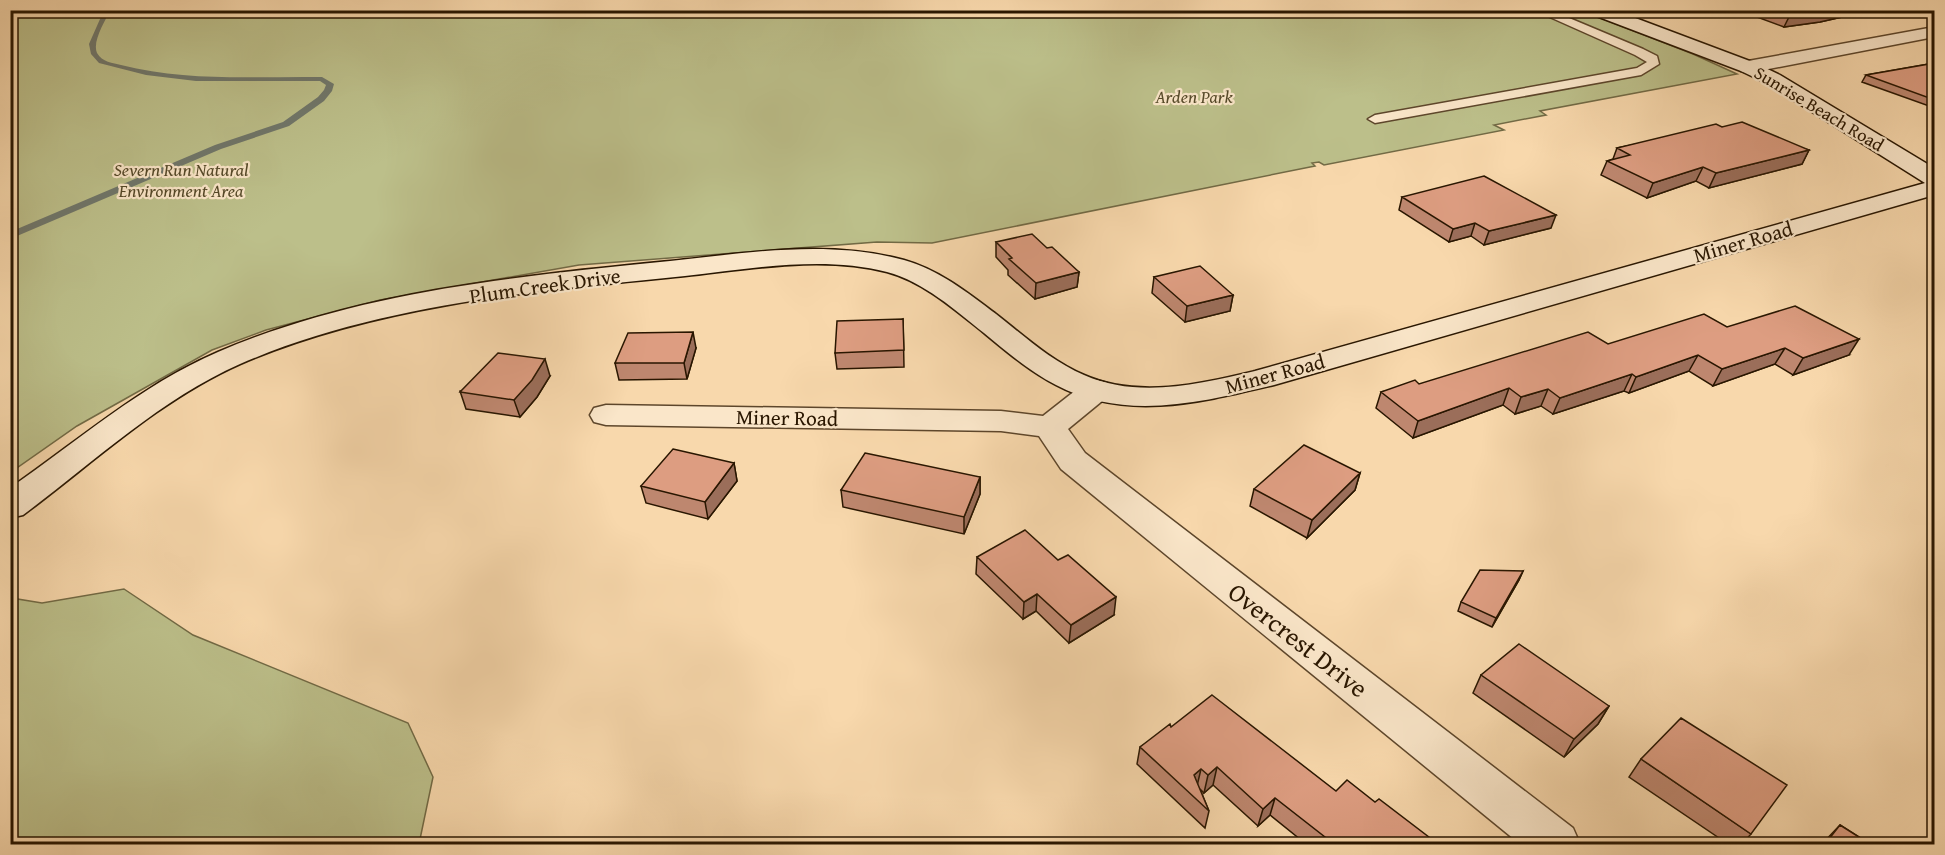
<svg xmlns="http://www.w3.org/2000/svg" width="1945" height="855" viewBox="0 0 1945 855" font-family="'Gentium Book Plus',serif">
  <style>
    .green { fill: #bcbf8a; stroke: #726a45; stroke-width: 1.5 }
    .lines { fill: none; stroke-linecap: round; stroke-linejoin: round }
    .stream { fill: #70776b; fill-rule: evenodd }
    .lane-casing { stroke: #5d462b; stroke-width: 3 }
    .street-casing { stroke: #5d462b; stroke-width: 3 }
    .secondary-casing { stroke: #291600; stroke-width: 3 }
    .lane { fill: #fae6c9; fill-rule: evenodd }
    .street { fill: #fae6c9; fill-rule: evenodd }
    .secondary { fill: #fae6c9; fill-rule: evenodd }
    .wall { fill: #be876f; stroke: #291600; stroke-width: 1.5 }
    .shaded-wall { fill: #9b6e5a; stroke: #291600; stroke-width: 1.5 }
    .building { fill: #dd9d81; stroke: #291600; stroke-width: 1.5 }
    .labels { text-anchor: middle; stroke-width: 4.5; stroke-linejoin: round; paint-order: stroke }
    .far-park-label { font-size: 18px; font-style: italic; fill: #554929; stroke: #fae6c9 }
    .far-street-label { font-size: 18px; fill: #291600; stroke: #fae6c9 }
    .street-label { font-size: 21px; fill: #291600; stroke: #fae6c9 }
    .near-street-label { font-size: 26px; fill: #291600; stroke: #fae6c9 }
  </style>
  <rect width="100%" height="100%" fill="#f8d8ac"/>
  <filter id="stains"><feTurbulence type="fractalNoise" baseFrequency=".00333" numOctaves="4"/><feColorMatrix values="0 0 0 0 .2 0 0 0 0 .09 0 0 0 0 .02 0 0 0 .5 -.17"/></filter>
  <radialGradient id="worn" r=".72"><stop offset=".6" stop-color="#630" stop-opacity="0"/><stop offset="1" stop-color="#630" stop-opacity=".3"/></radialGradient>
  <path class="green" d="M1580,10L1693,54L1737,74L1540,111L1546,115L1494,125L1504,130L1324,165L1319,162L1312,163L1315,166L932,243L877,242L579,265L380,300L266,330L212,350L77,426L11,472V11Z
    M124,589L193,635L408,723L433,777L419,844H11V598L42,603Z"/>
  <g class="lines">
    <path class="stream" d="M104,10H110C105,22 92,41 97,53C102,62 113,63 121,65C187,82 254,76 322,77L334,84L332,91L324,101L289,126L221,149L10,239V232L215,145L283,122L318,97L324,90L326,85L320,81H196L146,75L99,63L91,54L89,44Z"/>
    <g class="lane-casing">
      <path id="lane" d="M1534,10H1550L1643,49L1657,56L1659,64L1641,75L1375,123L1368,119L1375,115L1637,68L1647,62L1635,55Z"/>
    </g>
    <g class="street-casing">
      <path id="street" d="M1934,27V37L1748,73L1741,71L1738,67L1741,63L1748,61Z
        M1096,380L1107,383L1112,390L1107,397L1068,429L1085,453L1573,828L1580,844H1520L1061,469L1039,436L1001,431L606,425L594,422L590,415L594,408L606,405L1001,411L1043,416L1085,383Z"/>
    </g>
    <g class="secondary-casing">
      <path id="secondary" d="M1589,10H1614L1755,63L1780,75L1934,168V195L1274,385C1202,402 1125,422 1056,385C1029,371 1007,352 984,333C955,310 924,282 887,272C822,255 750,269 685,276C536,291 379,304 240,364C159,400 93,463 23,515L10,518V488C78,441 141,385 218,352C359,291 519,276 670,261C747,253 828,239 904,260C939,270 967,292 996,314C1023,335 1051,361 1084,375C1138,399 1200,384 1255,371L1925,183L1766,83L1741,71L1591,14Z"/>
    </g>
    <use href="#lane" class="lane"/>
    <use href="#street" class="street"/>
    <use href="#secondary" class="secondary"/>
  </g>
  <path class="wall" d="M1738,10H1873L1820,22L1784,27Z
    M1935,63V104L1929,106L1862,82L1866,75Z
    M1722,127L1809,150L1802,164L1709,188L1696,181L1647,198L1601,175L1607,161L1613,159L1617,148Z
    M1402,197L1551,228L1484,245L1471,236L1449,242L1399,210Z
    M996,242L1047,248L1079,272L1077,287L1035,299L1008,275V270L996,257Z
    M1154,277L1233,295L1230,311L1185,322L1152,293Z
    M903,319L904,367L837,369L835,353Z
    M1727,327L1849,355L1793,375L1775,364L1713,386L1689,371L1629,393L1624,391L1553,414L1541,406L1515,414L1503,405L1413,438L1376,408L1381,392Z
    M696,348L687,379L619,380L615,363Z
    M550,376L537,397L520,417L466,409L460,391Z
    M734,463L737,481L708,519L646,503L641,486Z
    M1360,473L1355,490L1307,538L1250,506L1254,489Z
    M980,477V494L964,534L843,507L841,490Z
    M977,557L1114,615L1069,643L1036,611L1023,619L976,574Z
    M1523,571L1519,580L1492,627L1458,611L1461,602Z
    M1481,675L1609,706L1598,724L1564,757L1473,693Z
    M1171,727L1336,791L1375,802L1438,844H1306L1270,815L1258,826L1213,785L1204,793L1200,789L1209,811L1205,828L1137,764L1140,747Z
    M1641,759L1751,834L1742,844H1728L1629,777Z
    M1840,825L1870,844H1822Z"/>
  <path class="shaded-wall" d="M1833,10H1873L1820,22L1784,27L1789,17Z
    M1935,98V104L1929,106L1932,99Z
    M1809,150L1802,164L1709,188L1716,173Z
    M1703,167L1696,181L1647,198L1653,183Z
    M1556,215L1551,228L1484,245L1489,231Z
    M1475,223L1471,236L1449,242L1453,229Z
    M1079,272L1077,287L1035,299L1036,283Z
    M1233,295L1230,311L1185,322L1187,306Z
    M693,332L696,348L687,379L684,363Z
    M1859,339L1849,355L1793,375L1803,358Z
    M1785,348L1775,364L1713,386L1722,369Z
    M1698,355L1689,371L1629,393L1636,377Z
    M545,359L550,376L537,397L520,417L514,400Z
    M1632,374L1624,391L1553,414L1560,398Z
    M1509,388L1503,405L1413,438L1418,421Z
    M1548,389L1541,406L1515,414L1521,397Z
    M734,463L737,481L708,519L705,502Z
    M1360,473L1355,490L1307,538L1312,520Z
    M980,477V494L964,534V517Z
    M1523,571L1519,580L1492,627L1496,618Z
    M1037,594L1036,611L1023,619L1024,602Z
    M1116,597L1114,615L1069,643L1071,625Z
    M1609,706L1598,724L1564,757L1574,739Z
    M1217,767L1213,785L1204,793L1208,775Z
    M1201,769L1197,786L1194,775Z
    M1275,798L1270,815L1258,826L1263,809Z"/>
  <path class="building" d="M1771,10H1833L1789,17Z
    M1935,63V98L1932,99L1866,75Z
    M1742,122L1809,150L1716,173L1703,167L1653,183L1607,161L1630,155L1617,148L1716,124L1722,127Z
    M1484,176L1556,215L1489,231L1475,223L1453,229L1402,197Z
    M1032,234L1047,248L1052,247L1079,272L1036,283L1009,259L1012,258L996,242Z
    M1200,266L1233,295L1187,306L1154,277Z
    M1795,306L1859,339L1803,358L1785,348L1722,369L1698,355L1636,377L1632,374L1560,398L1548,389L1521,397L1509,388L1418,421L1381,392L1415,380L1419,384L1588,332L1608,344L1704,314L1727,327Z
    M903,319L904,350L835,353L837,321Z
    M693,332L684,363H615L628,333Z
    M498,353L545,359L532,380L514,400L460,392Z
    M1304,445L1360,473L1312,520L1254,489Z
    M673,449L734,463L705,502L641,486Z
    M865,453L980,477L964,517L841,490Z
    M1025,530L1058,560L1068,555L1116,597L1071,625L1037,594L1024,602L977,557Z
    M1480,570L1523,571L1496,618L1461,602Z
    M1519,644L1609,706L1574,739L1481,675Z
    M1212,695L1336,791L1347,780L1375,802L1379,799L1438,844H1334L1275,798L1263,809L1217,767L1208,775L1201,769L1194,775L1209,811L1140,747L1170,724L1171,727Z
    M1681,718L1787,785L1751,834L1641,759Z
    M1840,825L1870,844H1825Z"/>
  <g class="labels">
    <g class="far-park-label">
      <text x="1194" y="103">Arden Park</text>
      <text x="181" y="176">Severn Run Natural<tspan x="181" dy="21">Environment Area</tspan></text>
    </g>
    <g class="far-street-label">
      <text transform="translate(1819 109) rotate(31)" y="6">Sunrise Beach Road</text>
    </g>
    <g class="street-label">
      <text transform="translate(1743 242) rotate(-16)" y="7">Miner Road</text>
      <text transform="translate(545 286) rotate(-8)" y="7">Plum Creek Drive</text>
      <text transform="translate(1275 374) rotate(-15)" y="7">Miner Road</text>
      <text transform="translate(787 418) rotate(1)" y="7">Miner Road</text>
    </g>
    <g class="near-street-label">
      <text transform="translate(1298 640) rotate(38)" y="9">Overcrest Drive</text>
    </g>
  </g>
  <rect width="1945" height="855" fill="none" stroke="#f8d8ac" stroke-width="36"/>
  <rect x="12" y="12" width="1921" height="831" fill="none" stroke="#291600" stroke-width="3"/>
  <rect x="18" y="18" width="1909" height="819" fill="none" stroke="#291600" stroke-width="1.5"/>
  <rect width="100%" height="100%" filter="url(#stains)"/>
  <rect width="100%" height="100%" fill="url(#worn)"/>
</svg>
